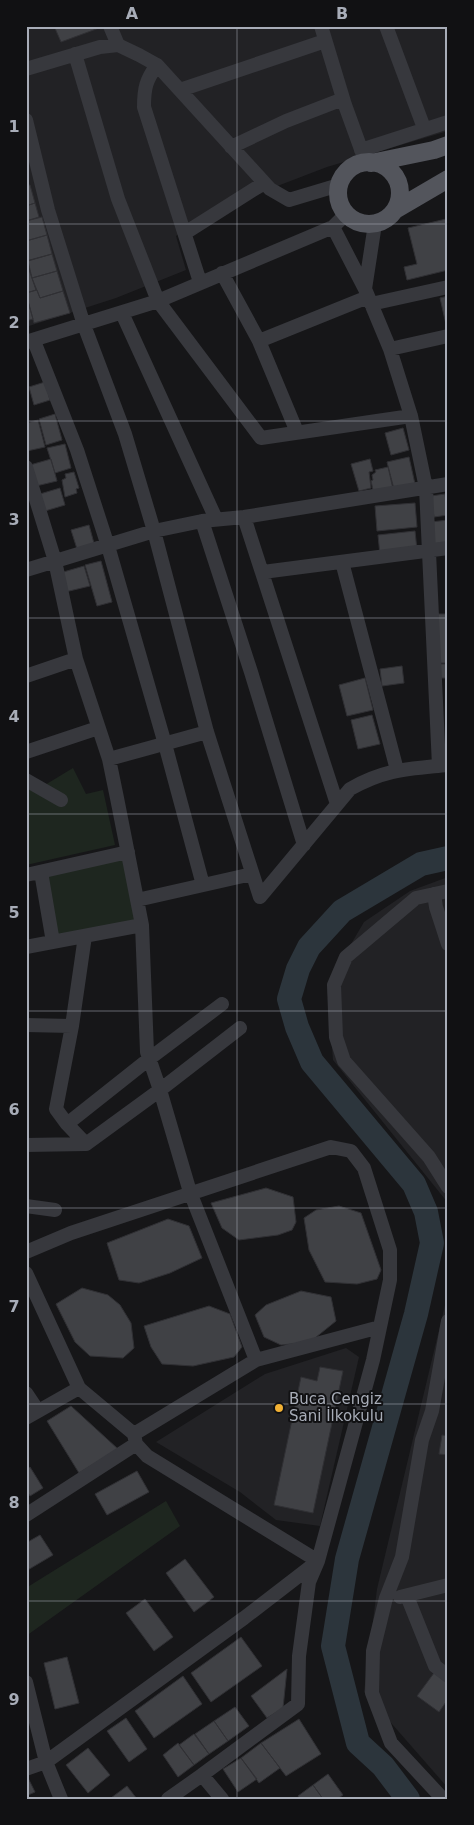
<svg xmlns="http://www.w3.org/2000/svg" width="474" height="1825" viewBox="0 0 474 1825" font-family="'DejaVu Sans',sans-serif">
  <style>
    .built { fill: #222225 }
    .green { fill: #1e261f }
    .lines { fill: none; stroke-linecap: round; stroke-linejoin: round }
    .river { stroke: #2c353c; stroke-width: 24 }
    .building { fill: #404145; stroke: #303034 }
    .minor { stroke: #37383d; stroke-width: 14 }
    .major { stroke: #53555c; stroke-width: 18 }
    .grid { fill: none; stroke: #a8adb8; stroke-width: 1; stroke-opacity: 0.55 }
    .poi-dot { fill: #f2b134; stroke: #111113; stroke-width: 2 }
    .labels { text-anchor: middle; stroke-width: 4; stroke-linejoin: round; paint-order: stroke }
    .poi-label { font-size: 15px; fill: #a8adb8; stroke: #111113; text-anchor: start }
    .neatline { fill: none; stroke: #a8adb8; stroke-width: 2 }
    .grid-label { font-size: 16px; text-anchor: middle; font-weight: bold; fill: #a8adb8 }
  </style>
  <rect width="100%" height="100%" fill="#161618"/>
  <path class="built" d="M26,26H448V131L327,167L280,185L188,226L176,236L186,270L116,298L26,327Z
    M448,877V1203L333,1060L327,985L364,922L410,891Z
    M448,1284V1788L364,1692L377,1589L445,1305Z
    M346,1348L359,1357L320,1526L276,1520L240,1492L156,1442L265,1374Z"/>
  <path class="green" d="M73,768L86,794L103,790L115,845L26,865V780L40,788Z
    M128,852L142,925L53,942L41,872Z
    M166,1501L180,1526L26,1636V1588Z"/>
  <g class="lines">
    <path class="river" d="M408,1799L383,1766L358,1743L333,1646L347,1559L416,1314L432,1243L426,1212L414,1184L312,1062L297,1027L289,999L298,969L309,947L342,911L421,864L448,858"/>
  </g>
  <path class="building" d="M54,26H98L99,28L61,42Z
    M26,185H30L35,203L26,206Z
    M35,203L39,217L26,221V206Z
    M42,217L47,235L26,241V221Z
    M446,219L448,227V270L407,280L404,267L417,264L408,228Z
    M47,235L52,254L26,261V241Z
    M52,254L57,271L32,278L28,261Z
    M26,261L36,290L26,293Z
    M57,271L63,291L40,298L32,278Z
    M37,290L40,298L63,291L70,313L34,323L26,293Z
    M26,295L33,319L26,321Z
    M448,296V333L440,298Z
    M45,382L50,400L34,405L29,387Z
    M55,414L62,440L46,445L39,419Z
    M38,420L45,447L27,451L26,423Z
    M403,428L409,450L391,455L385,433Z
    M65,444L71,468L55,473L47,448Z
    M409,457L415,484L394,489L387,462Z
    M51,459L57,481L36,486L30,465Z
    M370,459L373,471L369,472L371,488L359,491L351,464Z
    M388,467L393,489L374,494L371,481L373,480L372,475L376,472L375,470Z
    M74,472L79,488L76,489L77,493L65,497L62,480L66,478L65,474Z
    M60,488L65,505L45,511L40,494Z
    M445,494L448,515L434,517L431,496Z
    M415,503L417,527L377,531L375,506Z
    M448,520V543L434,544L431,522Z
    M89,525L95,547L78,552L71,530Z
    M415,531L417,550L380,555L378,535Z
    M101,561L112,602L97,606L85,565Z
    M84,566L90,586L65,592L60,573Z
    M437,614H448V663H437Z
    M439,664H448V678H439Z
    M402,666L404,683L382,686L380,669Z
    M365,678L373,710L347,716L339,685Z
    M372,715L380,744L358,749L351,720Z
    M266,1188L293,1197L296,1222L292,1230L278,1235L239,1240L222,1228L211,1203Z
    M339,1206L361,1213L381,1270L377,1279L357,1284L325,1282L309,1250L304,1218L316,1210Z
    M168,1219L189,1226L202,1258L170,1273L139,1283L119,1280L107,1243Z
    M82,1288L108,1295L120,1305L131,1323L134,1348L123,1358L90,1356L75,1342L56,1304Z
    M301,1291L331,1297L336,1321L310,1342L281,1345L264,1337L255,1315L266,1305Z
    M209,1306L230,1314L242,1347L234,1357L193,1366L162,1364L151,1347L144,1326Z
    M320,1367L343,1371L313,1513L274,1505L301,1377L317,1381Z
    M71,1406L118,1449L79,1473L47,1421Z
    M442,1435L448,1436V1455L439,1454Z
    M30,1467L43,1488L30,1496L26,1490V1470Z
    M137,1471L149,1492L107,1515L95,1494Z
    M40,1535L53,1555L26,1571V1543Z
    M185,1559L214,1597L194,1612L166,1573Z
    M145,1599L173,1637L154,1651L126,1613Z
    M241,1637L262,1666L211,1702L191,1673Z
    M67,1657L79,1703L55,1709L44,1663Z
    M287,1669L283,1708L267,1718L251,1696Z
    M434,1673L448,1683V1699L439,1712L417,1696Z
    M183,1676L202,1704L154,1738L135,1711Z
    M235,1707L249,1726L228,1741L214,1721Z
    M126,1718L147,1749L129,1762L107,1731Z
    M299,1719L321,1754L286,1776L261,1743Z
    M214,1721L228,1741L209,1754L195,1734Z
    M194,1734L209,1754L194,1765L179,1745Z
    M178,1743L194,1765L178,1777L163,1755Z
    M261,1743L280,1768L259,1783L241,1758Z
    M88,1748L110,1775L88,1793L66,1765Z
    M241,1758L257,1779L238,1792L223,1769Z
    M26,1774L35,1792L26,1796Z
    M328,1774L343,1795L337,1799H323L313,1785Z
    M313,1785L323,1799H300L298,1796Z
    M127,1786L137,1799H111V1798Z"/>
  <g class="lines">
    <path class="minor" d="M110,26L118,45
      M321,26L345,105L366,163
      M386,26L424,128
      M75,54L118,199L158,301L261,438L411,416
      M157,65C146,80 144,88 144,107L200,282
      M26,69L100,47L118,45L139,55L157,65L270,189L289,200L339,185
      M180,90L325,41
      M26,120L48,210L84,325L125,434L154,531L207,732L260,897
      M231,147L286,121L343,99
      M361,150L448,122
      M333,227L365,289L390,349L411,416L426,488L439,766
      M185,233L264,183
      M222,273L259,341L297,432
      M365,289L375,224
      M371,304L448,287
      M122,313L216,519
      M34,341L77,450L108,546L165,744L203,885
      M259,341L368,297
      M26,342L158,301L333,227L346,214
      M390,349L448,336
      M26,467L55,561L76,659L109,759L117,798L142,925L147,1052L160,1090L190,1192L256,1360
      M244,517L337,804
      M202,521L251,672L304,845
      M342,562L397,770
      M26,570L154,531L202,521L244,517L448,484
      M263,572L448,548
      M26,676L76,659
      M26,752L98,728
      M109,759L207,732
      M26,780L61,800
      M41,872L53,942
      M26,875L128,852
      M448,891L416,898L346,957L334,985L336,1037L344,1061L429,1157L448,1187
      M434,894L436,907L448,944
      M260,897L350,789C385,769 408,769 447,765
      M137,900L252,874
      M85,936L72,1026L56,1109L67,1124L86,1144
      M26,947L142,925
      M26,1025L72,1026
      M67,1124L149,1059L222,1004
      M26,1145L86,1144L160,1090L240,1028
      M26,1206L55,1210
      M26,1252L71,1233L331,1147L351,1151L364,1168L390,1250V1280L373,1360L318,1561L244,1618L46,1762L26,1769
      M26,1273L79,1388L134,1434
      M26,1393L38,1411
      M26,1418L79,1388
      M136,1444L147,1456L318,1561L309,1582L299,1656L298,1704L202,1775L168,1799
      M26,1515L136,1444L134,1434L256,1360L380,1327
      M407,1596L435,1666L448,1676
      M400,1597L448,1585
      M26,1682L46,1762L61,1799
      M202,1775L222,1799
      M443,1799L391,1743L372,1693L373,1651L386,1598L402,1557L422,1440L432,1411L448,1321"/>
    <path class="major" d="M338 193a31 31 0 1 1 62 0a31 31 0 1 1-62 0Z
      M371,163L434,150L448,145
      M395,210L448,179"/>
  </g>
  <path class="grid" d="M237,26V1799M26,224H448M26,421H448M26,618H448M26,814H448M26,1011H448M26,1208H448M26,1404H448M26,1601H448"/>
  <circle class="poi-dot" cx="279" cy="1408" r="5"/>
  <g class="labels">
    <g class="poi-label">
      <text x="289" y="1404">Buca Cengiz<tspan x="289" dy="17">Sani İlkokulu</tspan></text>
    </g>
  </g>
  <rect width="474" height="1825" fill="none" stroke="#111113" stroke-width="55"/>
  <rect x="28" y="28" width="418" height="1770" class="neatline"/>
  <g class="grid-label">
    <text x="132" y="19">A</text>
    <text x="342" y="19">B</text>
    <text x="14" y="132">1</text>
    <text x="14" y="328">2</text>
    <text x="14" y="525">3</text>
    <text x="14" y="722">4</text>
    <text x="14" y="918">5</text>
    <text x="14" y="1115">6</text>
    <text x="14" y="1312">7</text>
    <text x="14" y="1508">8</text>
    <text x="14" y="1705">9</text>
  </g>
</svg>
